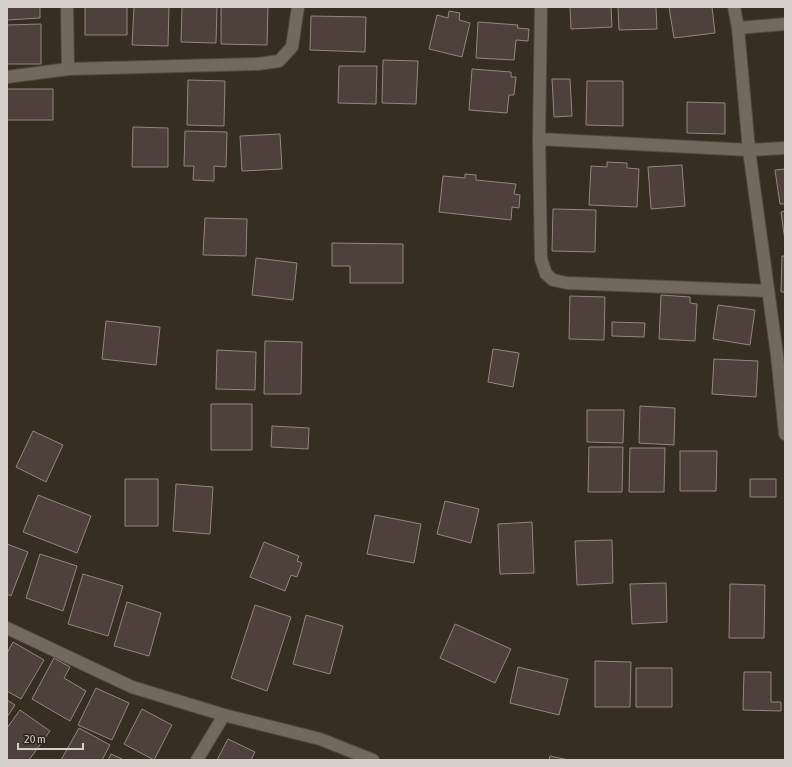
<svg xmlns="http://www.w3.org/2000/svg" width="792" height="767" viewBox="0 0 792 767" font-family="'Asap Condensed',sans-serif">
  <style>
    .building { fill: #4e403b; stroke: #95857f }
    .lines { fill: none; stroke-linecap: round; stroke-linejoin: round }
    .street-casing { stroke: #524a41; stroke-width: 14 }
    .street { stroke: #72685d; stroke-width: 12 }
  </style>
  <rect width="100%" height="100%" fill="#362e23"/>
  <path class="building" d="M7,7H40V18L7,20Z
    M85,7H127V35H85Z
    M134,7H169L168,46L132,45Z
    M182,7H217L216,43L181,42Z
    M221,7H268L267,45L221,44Z
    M570,7H611L612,27L571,29Z
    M618,7H656L657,29L619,30Z
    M669,7H712L715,33L674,38Z
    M449,11L460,13L459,20L470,23L462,57L429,49L437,15L448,18Z
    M311,16L366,17L365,52L310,50Z
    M478,22L518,25L517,28L529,29L528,41L516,40L514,60L476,58Z
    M41,24V64H7V25Z
    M383,60L418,61L416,104L382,103Z
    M339,66H377L376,104L338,103Z
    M472,69L511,72V77H516L514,95H509L507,113L469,110Z
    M552,79H570L572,116L554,117Z
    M188,80L225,81L224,126L187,125Z
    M587,81H623V126L586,125Z
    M7,89H53V120H7Z
    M687,102L725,103V134L687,133Z
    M133,127L168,128V167H132Z
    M185,131L227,132L226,167L214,166V181L193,180L194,166H184Z
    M280,134L282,169L242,171L240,136Z
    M607,162L627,163V168L639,169L637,207L589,205L591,166L607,167Z
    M682,165L685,206L651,209L648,167Z
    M785,169V204H780L775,170Z
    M465,174L476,175V180L516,184L514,194L520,195L519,208L512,207L511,220L439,212L443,176L465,178Z
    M553,209L596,210L595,252L552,251Z
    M785,211V241L781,212Z
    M205,218L247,219L246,256L203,255Z
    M332,243L403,244V283H350V266H332Z
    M782,256H785V292H781Z
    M256,258L297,263L293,300L252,295Z
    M661,295L690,297V303L697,304L695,341L659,339Z
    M570,296L605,297L604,340L569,339Z
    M718,305L755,310L750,345L713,339Z
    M106,321L160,327L156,365L102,359Z
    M612,322L645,323L644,337L612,336Z
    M265,341L302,342L301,394H264Z
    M493,349L519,353L513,387L488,382Z
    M217,350L256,352L255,390L216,389Z
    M714,359L758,361L756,397L712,394Z
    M211,404H252V450H211Z
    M640,406L675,408L674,445L639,443Z
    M587,410H624L623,443L587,442Z
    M272,426L309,428L308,449L271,447Z
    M33,431L63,445L46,482L16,467Z
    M589,447H623L622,492H588Z
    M630,448H665L664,492H629Z
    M680,451H717L716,491H680Z
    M125,479H158V526H125Z
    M750,479H776V497H750Z
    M176,484L213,487L210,534L173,531Z
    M38,495L91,516L77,553L23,532Z
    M445,501L479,509L471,543L437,534Z
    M375,515L421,524L414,563L367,554Z
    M532,522L534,573L500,574L498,524Z
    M612,540L613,583L577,585L575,541Z
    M264,542L299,556L297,561L302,563L297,577L291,575L285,591L250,577Z
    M7,544L28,552L11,596L7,594Z
    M40,554L77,566L63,611L26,598Z
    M83,574L123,586L108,636L68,624Z
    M666,583L667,622L632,624L630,584Z
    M730,584L765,585L764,638H729Z
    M127,602L161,613L149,656L114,646Z
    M255,605L291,617L267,691L231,678Z
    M306,615L343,626L330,674L293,664Z
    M455,624L511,649L495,683L440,658Z
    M13,642L44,660L21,699L7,691V653Z
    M54,658L70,667L64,678L86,691L70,721L32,699Z
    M595,661L631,662L630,707H595Z
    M518,667L568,679L559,715L510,703Z
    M636,668H672V707H636Z
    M744,672H771V702H781V711L743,710Z
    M96,688L129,703L112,740L78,725Z
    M7,700L15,705L7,717Z
    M142,709L172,725L154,760L124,744Z
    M20,710L50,731L29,760H7V728Z
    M79,728L110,745L102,760H61Z
    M228,739L255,752L251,760H217Z
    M111,754L124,760H108Z
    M550,756L569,760H549Z"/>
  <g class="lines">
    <g class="street-casing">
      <path id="street" d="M67,7L68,69
        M541,7L539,139L749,150L785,148
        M734,7L738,28L749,150L777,355L785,434
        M738,28L785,24
        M7,77L68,69L258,64L279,61L292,47L298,7
        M539,139L541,259L546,274L553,280L567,283L768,291
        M7,628L132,687L224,715L320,739L373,760
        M197,760L224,715"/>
    </g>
    <use href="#street" class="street"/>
  </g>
  <rect width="792" height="767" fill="none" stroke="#d6d0ca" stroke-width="16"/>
  <path d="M18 743v6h65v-6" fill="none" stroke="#d6d0ca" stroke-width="2"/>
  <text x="24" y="743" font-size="12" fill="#d6d0ca" stroke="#2c241a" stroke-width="3" paint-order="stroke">20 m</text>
</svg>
